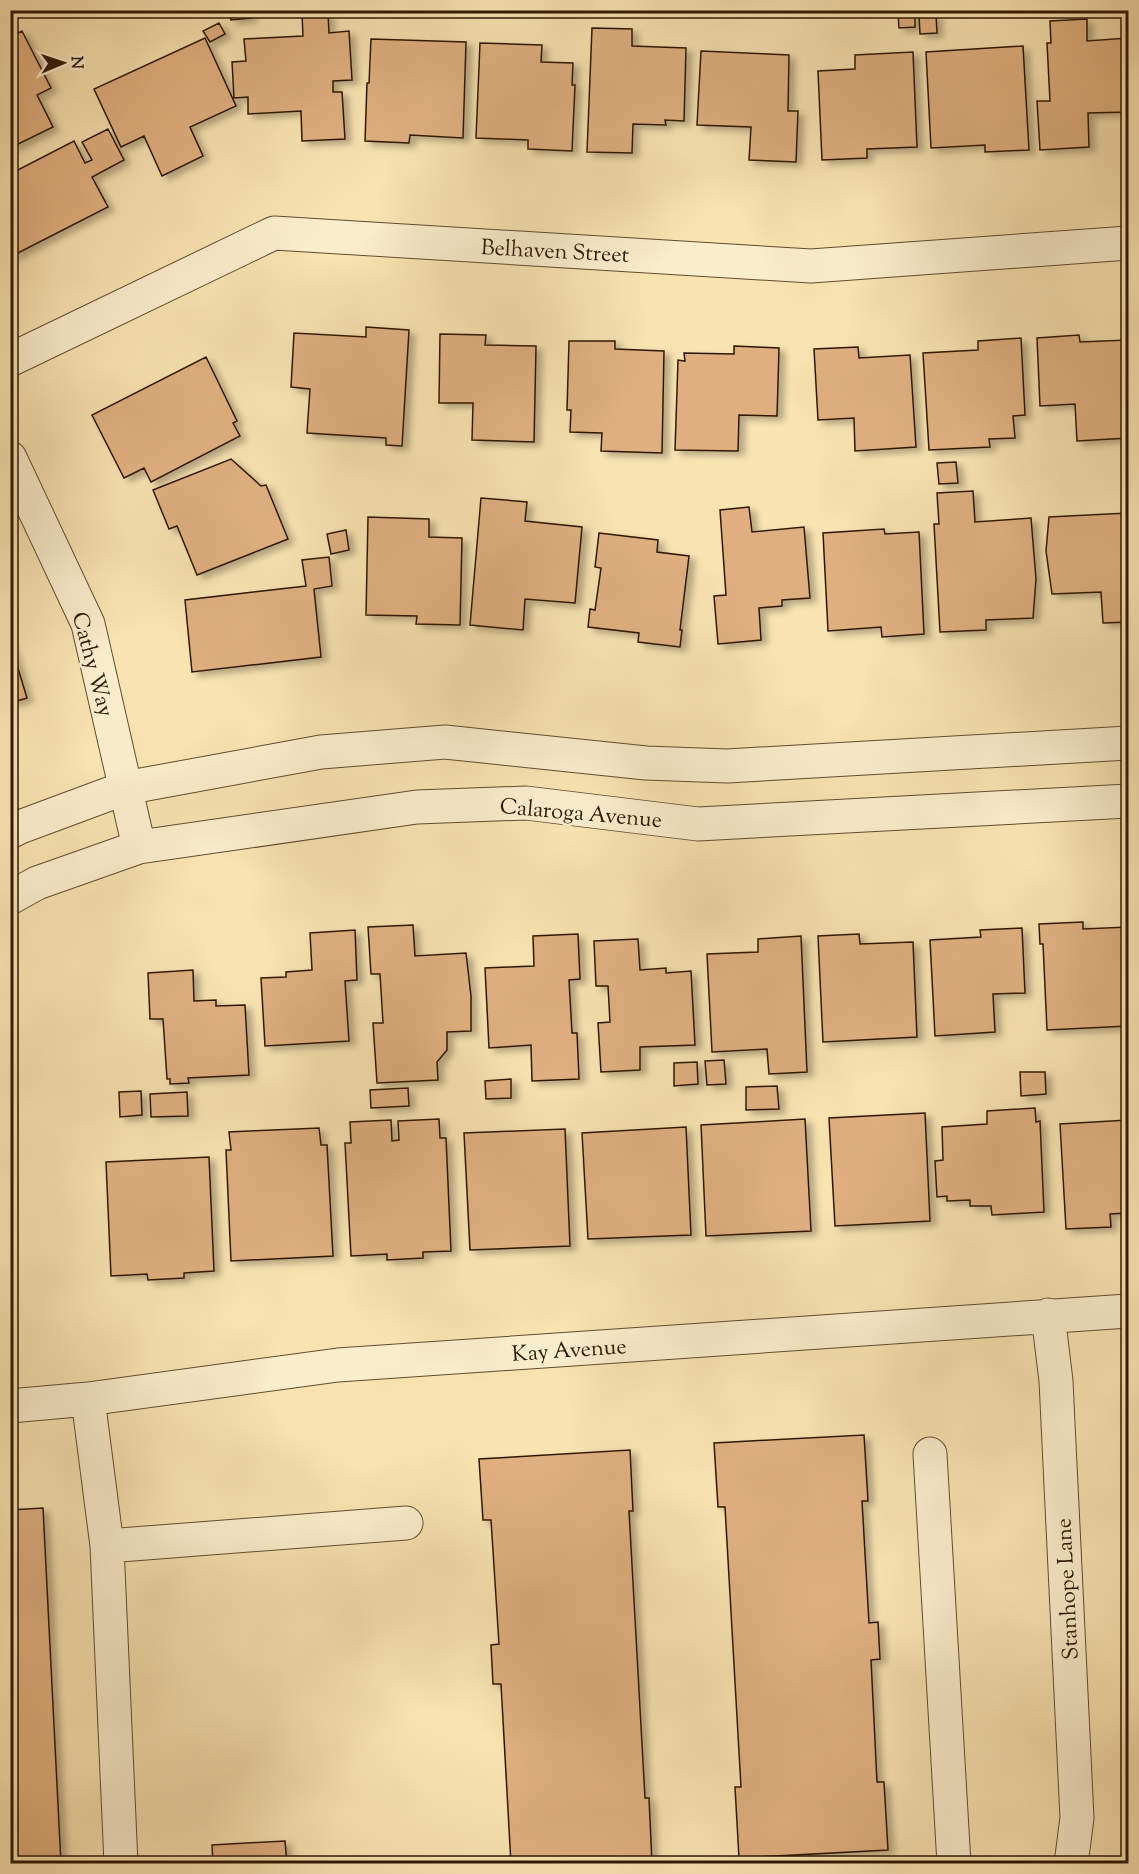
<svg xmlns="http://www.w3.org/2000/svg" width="1139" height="1874" viewBox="0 0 1139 1874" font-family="'Sorts Mill Goudy',serif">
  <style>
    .building { fill: #dfaf7f; stroke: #2f1905; stroke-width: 1.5; filter: url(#shadow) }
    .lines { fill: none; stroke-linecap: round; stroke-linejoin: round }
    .minor-casing { stroke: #614c30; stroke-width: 35 }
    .minor { stroke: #faedcc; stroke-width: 33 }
    .labels { text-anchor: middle; stroke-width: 5; stroke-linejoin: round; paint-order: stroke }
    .street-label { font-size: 22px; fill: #2f1905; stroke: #faedcc }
  </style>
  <defs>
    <filter id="shadow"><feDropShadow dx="6" dy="4" stdDeviation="3" flood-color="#0004"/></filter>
  </defs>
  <rect width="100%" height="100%" fill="#f8e3b1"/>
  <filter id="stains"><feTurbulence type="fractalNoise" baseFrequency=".00333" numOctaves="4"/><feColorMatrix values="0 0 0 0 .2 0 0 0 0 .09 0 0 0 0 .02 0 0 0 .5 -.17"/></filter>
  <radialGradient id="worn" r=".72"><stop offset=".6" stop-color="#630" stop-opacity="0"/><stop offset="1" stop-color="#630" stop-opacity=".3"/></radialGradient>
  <path class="building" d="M229,10H250L251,18L231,20Z
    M328,13L329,33L349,31L352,80L333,81V92H342L345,139L302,141L301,111L248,114V97L234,98L232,62L246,61L244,39L303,36L302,14Z
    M915,13V27L899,28L898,14Z
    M936,14L937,33L920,34L919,15Z
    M1087,19V41L1128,38V112L1088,113L1089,147L1040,150L1037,101H1050L1047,43H1051L1050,21Z
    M219,23L225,34L210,42L203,31Z
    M592,28L632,29V46L686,48L684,121L665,120L666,125L633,124L632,153L587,152Z
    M22,31L51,88L37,95L53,127L10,148V37Z
    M205,38L236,106L190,127L203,156L162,176L144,136L121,147L94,89Z
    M371,39L466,42L463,138L410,135L409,143L365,141L367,83H369Z
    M480,43L542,45L541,62L573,63L572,85H575L572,151L528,149V140L476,138Z
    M1023,46L1029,150L985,152V145L931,148L926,52Z
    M701,51L789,55L788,111H798L796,162L749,160L751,127L697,125Z
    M913,52L917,147L867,149V158L822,160L818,71L855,69V55Z
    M108,129L124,160L92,177L108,207L10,257V174L74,141L85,163L92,160L82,142Z
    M366,327L409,330L402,446L386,445V438L307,433L310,389L291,387L294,333L366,337Z
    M440,334L486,335L485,345L536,346L534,442L472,440L473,403H439Z
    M1079,335L1080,342L1128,340V438L1077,441L1075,404L1040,406L1037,338Z
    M1021,338L1025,415L1013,416L1015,438L989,439L990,447L929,450L923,353L978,350V341Z
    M569,341H615V349L664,351L662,453L601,451L602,433L570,432L571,410H567Z
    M734,346L779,348L777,416L739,415L738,451L675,450L678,360L685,361L684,353L734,354Z
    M858,347L859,358L910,355L916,447L855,451L854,418L818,420L814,349Z
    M206,357L237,421L233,423L240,436L151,482L144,468L124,478L92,415Z
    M231,459L261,486L266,485L288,539L197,575L177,526L169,529L153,490Z
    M956,462L958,483L939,484L937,463Z
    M973,491L975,522L1031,518L1036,579L1033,618L986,620V630L940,632L934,524H939L937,493Z
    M481,498L527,502L525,521L582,527L575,603L525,599L523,630L470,625Z
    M749,507L752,532L804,527L810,598L782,600V606L759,608L761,640L718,644L714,596L726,595L720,510Z
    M1128,513V622L1103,623L1101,592L1052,594L1046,551L1049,517Z
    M368,517L429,519V537L462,538L460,625L416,624L417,616L366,615Z
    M884,529L885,534L919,532L924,634L882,637L881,627L828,631L823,533Z
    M346,530L349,550L331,554L327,534Z
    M599,533L658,540L657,552L689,556L680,630H682L680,647L638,642L639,633L588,627L590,609L595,610L601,568L595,567Z
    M329,557L332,586L314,589L321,657L192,672L185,600L306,586L302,560Z
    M10,642L27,698L10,703Z
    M1083,922V929L1128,927V1026L1047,1030L1043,944H1040L1039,924Z
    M413,925L415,956L466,953L471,996V1031L447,1032V1050L437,1062L438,1080L377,1083L373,1023H383L380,974H371L368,927Z
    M1022,928L1025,993L993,994L995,1032L935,1036L930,940L981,937L980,930Z
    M355,930L357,980L345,981L349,1041L265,1046L261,978L286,977V972L312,970L310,933Z
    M578,934L580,979L569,980L572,1033H577L579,1079L532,1081L531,1045L489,1048L485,968L534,966L533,936Z
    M859,934L860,944L913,942L917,1037L823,1042L818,936Z
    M801,936L807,1072L769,1074L767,1049L712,1052L707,954L758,952V939Z
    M638,939L640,970L666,968V973L691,971L695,1045L640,1047V1070L601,1072L598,1023L610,1022L608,986H596L594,941Z
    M193,970L194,1001L216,1000V1006L245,1005L249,1075L188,1078L189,1083L170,1084V1079H167L163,1019H150L148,973Z
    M724,1060L726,1084L707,1085L705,1061Z
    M697,1062L698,1084L674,1086V1063Z
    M1020,1072H1045L1046,1094L1021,1096Z
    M511,1079V1098L486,1099L485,1081Z
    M777,1086L779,1109L746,1110V1087Z
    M408,1088L409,1106L371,1108L370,1090Z
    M141,1091L142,1115L120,1117L119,1092Z
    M187,1092L188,1116L151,1117L150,1094Z
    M1035,1108L1036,1122L1040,1121L1044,1212L992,1215L991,1206H970V1200L947,1201V1196L937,1197L935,1161L943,1160L942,1127L987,1124V1111Z
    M925,1113L930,1221L835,1226L829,1118Z
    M439,1119L440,1138H446L451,1251L423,1252V1258L387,1260V1254L351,1256L345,1143H351L350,1122L391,1120L392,1141L399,1140L398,1121Z
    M805,1119L811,1231L706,1236L701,1125Z
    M1128,1120V1213L1110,1214L1111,1227L1066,1229L1060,1124Z
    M686,1127L691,1235L588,1239L582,1133Z
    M319,1128L321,1145H327L333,1256L231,1261L226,1150H231L229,1132Z
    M565,1129L570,1246L470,1250L464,1133Z
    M209,1157L214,1271L184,1273V1278L148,1280L147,1274L111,1276L106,1162Z
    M864,1435L868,1501H862L869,1623L878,1622L880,1659L871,1660L877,1782H884L888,1850L739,1858L735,1787H741L725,1507H718L714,1443Z
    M630,1450L633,1511H629L645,1798H649L652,1864H511L501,1684H493L491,1645L499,1644L491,1520H483L479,1459Z
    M43,1508L61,1864H10V1510Z
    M285,1841L287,1864H213L212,1845Z"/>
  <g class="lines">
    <g class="minor-casing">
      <path id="minor" d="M10,360L274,233L811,266L1128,243
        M10,458L88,624L139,847
        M10,832L20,827L125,788L321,752L445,742L646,763L727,766L1128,743
        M10,898L37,883L139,847L417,807L526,803L698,824L1128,801
        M1048,1315L1056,1381L1077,1818L1071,1864
        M88,1399L107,1546L121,1864
        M10,1406L88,1399L338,1365L1128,1311
        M930,1454L954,1864
        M107,1546L406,1523"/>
    </g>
    <use href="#minor" class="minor"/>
  </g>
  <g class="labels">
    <g class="street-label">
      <text transform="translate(555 250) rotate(3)" y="8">Belhaven Street</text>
      <text transform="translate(94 664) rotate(75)" y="8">Cathy Way</text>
      <text transform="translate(581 812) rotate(5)" y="8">Calaroga Avenue</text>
      <text transform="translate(569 1349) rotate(-4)" y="8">Kay Avenue</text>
      <text transform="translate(1066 1589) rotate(-93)" y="8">Stanhope Lane</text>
    </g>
  </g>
  <rect width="1139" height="1874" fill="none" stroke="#f8e3b1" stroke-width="36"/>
  <rect x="12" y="12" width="1115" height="1850" fill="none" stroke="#2f1905" stroke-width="3"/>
  <rect x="18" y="18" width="1103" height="1838" fill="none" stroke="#2f1905" stroke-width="1.5"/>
  <g transform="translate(63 63) rotate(88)" stroke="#faedcc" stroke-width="4.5" paint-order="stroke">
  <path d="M0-4.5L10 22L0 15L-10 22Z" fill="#2f1905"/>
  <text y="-9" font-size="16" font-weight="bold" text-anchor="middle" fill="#2f1905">N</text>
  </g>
  <rect width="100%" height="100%" filter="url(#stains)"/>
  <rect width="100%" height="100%" fill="url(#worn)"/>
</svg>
